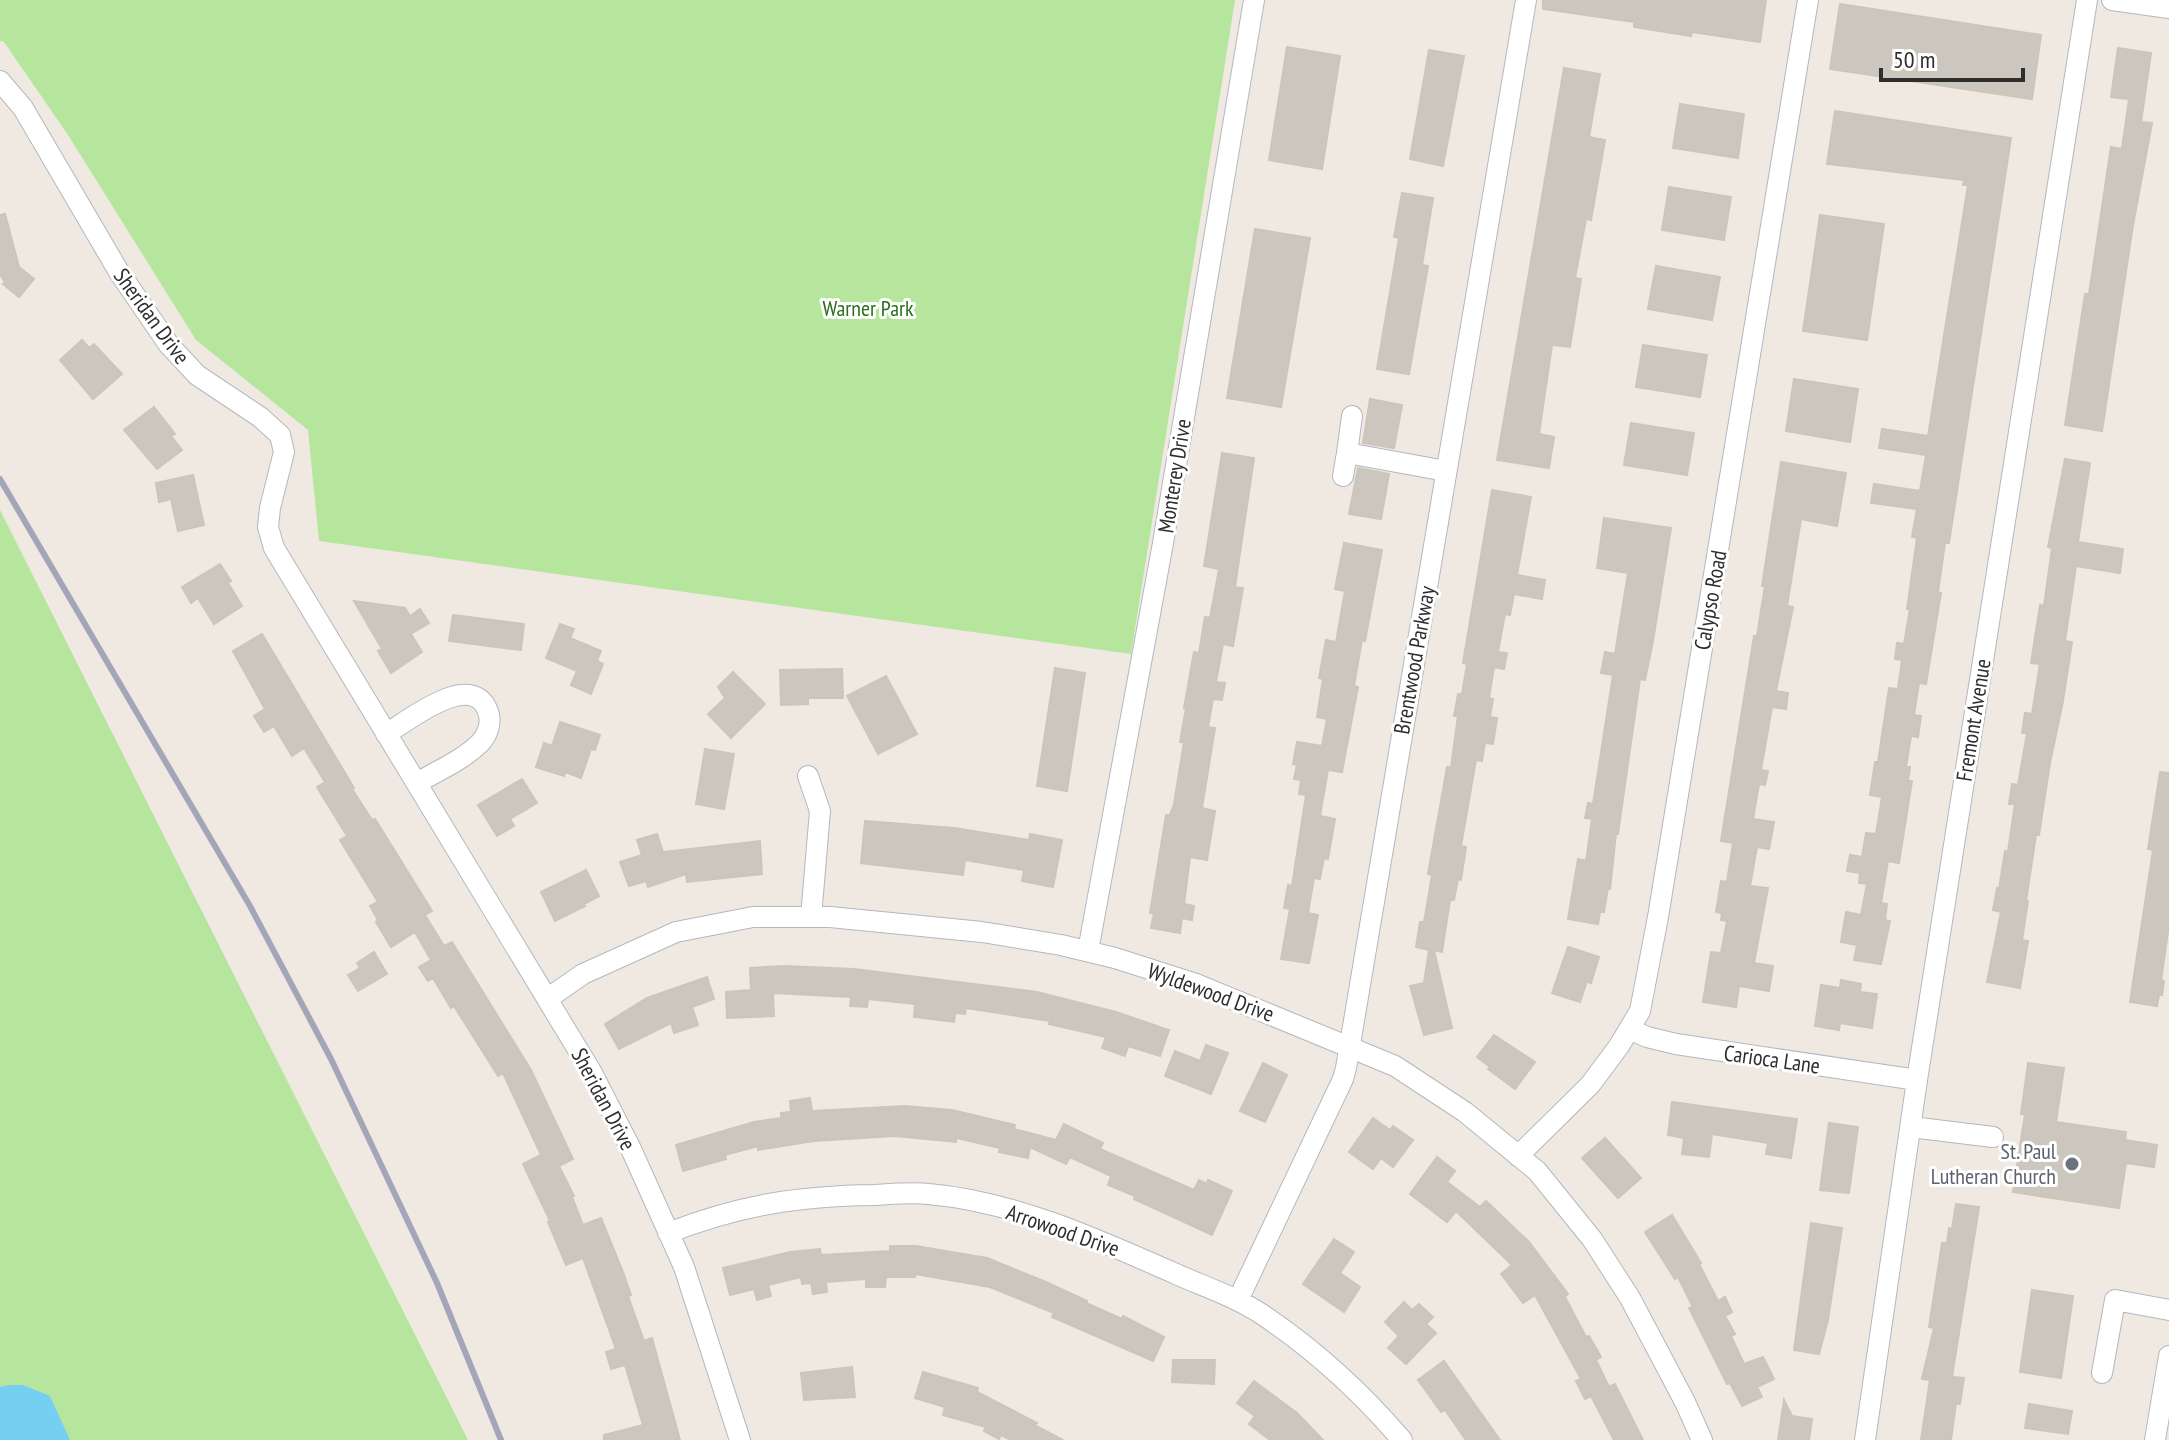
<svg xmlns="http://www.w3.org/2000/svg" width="2169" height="1440" viewBox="0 0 2169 1440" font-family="'PT Sans Narrow',sans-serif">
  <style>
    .green { fill: #b6e59e }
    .water { fill: #75cff0 }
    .building { fill: #cbc7bf; stroke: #cbc5ba; stroke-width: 2 }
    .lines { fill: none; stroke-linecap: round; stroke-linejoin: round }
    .minor-casing { stroke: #b4b7c1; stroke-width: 22 }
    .minor { stroke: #fff; stroke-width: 20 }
    .rail { stroke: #a3a6b8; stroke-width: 6 }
    .worship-dot { fill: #6b7280; stroke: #fff; stroke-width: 3 }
    .labels { text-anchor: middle; stroke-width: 6; stroke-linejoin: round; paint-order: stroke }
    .park-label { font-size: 22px; fill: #2c6e1b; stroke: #fff }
    .street-label { font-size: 22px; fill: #2e2e2e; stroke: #fff }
    .worship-label { font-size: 22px; fill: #5b616d; stroke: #fff; text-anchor: end }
  </style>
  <rect width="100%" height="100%" fill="#efe9e1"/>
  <path class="green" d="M0,0H1235L1131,654L319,541L308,430L196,340L68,135L4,42L0,41Z
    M0,510L468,1440H0Z"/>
  <path class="water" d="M10,1385H23L50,1396L70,1440H0V1387Z"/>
  <path class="building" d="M1543,0H1766L1760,42L1692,32L1691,36L1634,27V22L1543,9Z
    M1840,4L2041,35L2032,99L1830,69Z
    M1287,47L1340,56L1322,169L1269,160Z
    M2118,48L2151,53L2141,122L2152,123L2133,225L2102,431L2065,425L2085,294H2089L2111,147L2122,149L2129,99L2111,97Z
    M1429,50L1464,56L1443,166L1410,159Z
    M1564,68L1600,74L1589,137L1605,140L1591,220L1586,219L1575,278L1581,279L1570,347L1552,345L1539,434L1554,437L1549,468L1497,460Z
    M1680,104L1744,114L1738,158L1673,148Z
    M1835,111L2011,138L1949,543H1945L1938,592L1941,593L1926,684L1919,683L1914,715L1921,716L1918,737L1911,736L1906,767H1910L1908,781H1912L1905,825L1899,863L1888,861L1881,903L1887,904L1885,920L1890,921L1881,964L1854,960L1857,945L1841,942L1846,912L1861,915L1867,884L1859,883L1860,873L1847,871L1850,855L1862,857L1866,833L1876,834L1882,797L1870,795L1875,762H1878L1889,688L1898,689L1902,660L1895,659L1897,643L1904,644L1910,609H1907L1917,538L1912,537L1917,509L1871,503L1874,484L1920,491L1926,455L1879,448L1882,429L1928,436L1968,185H1963L1964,180L1827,164Z
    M1669,187L1731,197L1724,240L1662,230Z
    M1402,193L1433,198L1422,265L1428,266L1409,374L1377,369L1399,238L1394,237Z
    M5,214L19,267L34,279L19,297L3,284L5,282L0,274V215Z
    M1820,215L1884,224L1867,340L1803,331Z
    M1255,229L1310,238L1281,407L1227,398Z
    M1656,266L1720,277L1712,320L1648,309Z
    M82,340L89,348L94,344L122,374L93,399L60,360Z
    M1643,345L1707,355L1700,397L1636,387Z
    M1794,379L1858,389L1850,442L1786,431Z
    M1370,399L1402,405L1394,448L1363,443Z
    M154,407L175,434L171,436L182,450L157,469L124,430Z
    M1631,423L1694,433L1687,475L1624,465Z
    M1222,453L1254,458L1235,587L1243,588L1233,646L1223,644L1216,682L1225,683L1222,700L1213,699L1208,727L1215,728L1202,808L1215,811L1207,860L1190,857L1184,904L1194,906L1192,920L1182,918L1180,933L1151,928L1154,913H1150L1166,815H1170L1174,804L1184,742H1180L1186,708H1184L1194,652L1199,653L1205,617L1210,618L1219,569L1204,566Z
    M2065,459L2090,463L2078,542L2123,549L2120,573L2076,566L2065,641L2072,642L2063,701L2050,763L2039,835H2036L2026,901H2028L2022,940L2028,941L2020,988L1987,982L2001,912L1993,910L1997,888L1999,889L2005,851H2008L2015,804H2009L2012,784L2018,785L2027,733H2022L2025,713L2032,714L2040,664L2031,663L2040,605L2044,606L2052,548L2048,547Z
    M1781,462L1846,473L1837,526L1801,519L1787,606L1793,607L1776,691L1788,693L1786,709L1772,707L1761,770L1768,771L1765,785L1759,784L1753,819L1774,822L1769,849L1757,847L1750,886L1768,888L1754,963L1773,966L1769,991L1739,986L1736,1007L1703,1002L1711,952L1721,953L1727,921L1721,920L1722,913L1716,912L1721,881L1727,882L1733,843L1721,841L1754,636H1757L1765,586H1762Z
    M1358,468L1389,474L1381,519L1349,514Z
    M193,475L204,525L178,531L171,499L159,502L156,483Z
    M1492,490L1531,497L1517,575L1545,580L1542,599L1514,594L1510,615L1505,614L1498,652L1507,653L1504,669L1494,667L1489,698L1493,699L1490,717L1497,718L1493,744L1485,743L1482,761L1476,760L1461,846L1466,847L1461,880L1458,879L1454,900H1450L1442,952L1434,950L1452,1028L1424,1035L1410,986L1424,983L1429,950L1416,947L1420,922H1424L1426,911L1432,875L1428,874L1447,767H1451L1458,716H1454L1458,694H1462L1467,664L1463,663Z
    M1604,518L1671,528L1653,641L1645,680L1640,679L1618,834H1616L1610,889L1608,888L1604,912H1600L1598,924L1568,919L1578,859L1586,861L1592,819L1585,818L1588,803L1593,804L1613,675L1601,673L1605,652L1615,654L1628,573L1597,568Z
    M1344,543L1382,550L1365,641L1362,640L1354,686L1358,687L1342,772L1328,770L1320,816L1335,819L1328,859L1324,858L1320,879L1314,878L1308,913L1318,915L1309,963L1281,959L1290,909L1284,908L1288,885L1292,886L1306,795L1299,794L1301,780L1294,779L1297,765L1293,764L1297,742L1322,746L1327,719L1317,717L1323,679L1319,678L1326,640L1336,642L1345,591L1335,589Z
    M220,564L231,581L228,583L242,606L214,624L198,598L191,603L182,587Z
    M354,601L405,608L410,616L420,609L429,623L411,634L422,652L391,673L378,651L382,649Z
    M453,615L524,624L521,650L449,641Z
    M560,624L574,629L570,638L601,651L597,661L603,664L591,694L571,685L577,671L546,658Z
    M262,634L354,788L352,789L372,820L375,819L432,911L425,915L444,946L452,942L531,1070L573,1159L559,1166L574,1196L572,1197L583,1225L601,1218L623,1272L631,1295L628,1296L644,1341L652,1338L680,1440H604V1435L643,1425L625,1365L611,1369L606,1352L616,1349L583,1258L566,1265L548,1222L550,1221L523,1164L541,1155L503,1073L498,1076L454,1006L451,1008L433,978L428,981L419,967L431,960L415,932L391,947L376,922L378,920L370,906L378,902L340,840L347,836L317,787L325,782L304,748L292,756L274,726L264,732L254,716L265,709L233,651Z
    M1055,668L1085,673L1067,791L1037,786Z
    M842,669L843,698H808V704L781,705L780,670Z
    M733,672L765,704L731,738L708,714L725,698L718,687Z
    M886,676L917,734L878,754L847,696Z
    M560,722L600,735L595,750L591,749L581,778L565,772L564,776L536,767L544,743L552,746Z
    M705,749L734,754L724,809L696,804Z
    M2160,772L2169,773V925L2161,980L2164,981L2162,995H2159L2157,1006L2130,1002L2153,850L2148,849Z
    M522,779L537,803L510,819L514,826L497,836L478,805Z
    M865,821L954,828L1029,840L1030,834L1062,840L1053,887L1022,881L1024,870L965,860L963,875L861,863Z
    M657,834L663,852L760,841L762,874L687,882L686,874L648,887L646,881L629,886L620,862L642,855L637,840Z
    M586,870L599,896L584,904L585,906L555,921L541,892Z
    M1568,947L1599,957L1591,983L1587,981L1580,1002L1552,993Z
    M374,952L387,974L358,991L348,975L360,968L357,963Z
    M784,966L854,969L1037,992L1116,1012L1169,1030L1160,1056L1128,1046L1125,1056L1102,1048L1106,1037L1049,1024L1050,1021L966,1008L965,1014L955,1013L954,1022L914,1017L915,1004L868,999L867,1007L850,1006L851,997L773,993L774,1016L727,1018L726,992L751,990L750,968Z
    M707,977L714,999L692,1007L698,1025L674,1033L671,1023L619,1049L605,1024L647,998Z
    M1841,980L1861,984L1860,992L1877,994L1872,1028L1840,1023L1839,1030L1815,1026L1821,985L1840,988Z
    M1494,1035L1535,1062L1515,1089L1488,1069L1490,1067L1477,1057Z
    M1206,1045L1228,1053L1211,1094L1165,1076L1175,1051L1200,1061Z
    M1263,1063L1287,1075L1265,1122L1240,1111Z
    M2028,1063L2064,1068L2056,1122L2126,1132L2125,1140L2157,1145L2154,1167L2126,1163L2119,1208L2013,1192L2025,1114H2021Z
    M810,1098L812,1111L905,1106L952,1110L1015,1125L1014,1129L1056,1140L1064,1124L1103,1143L1100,1149L1194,1190L1199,1180L1207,1184L1208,1180L1232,1191L1212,1235L1134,1199L1135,1196L1108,1185L1111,1176L1070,1157L1066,1164L1030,1147L1028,1158L999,1152L1000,1148L956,1138V1142L895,1136L814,1141L758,1150V1146L725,1155L726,1159L683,1171L676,1145L754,1122L781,1118V1113L791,1112L790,1101Z
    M1672,1102L1797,1119L1791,1158L1766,1154L1768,1143L1712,1134L1709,1157L1682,1154L1684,1138L1668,1135Z
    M1373,1118L1390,1130L1393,1126L1413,1140L1393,1167L1381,1158L1373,1169L1349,1152Z
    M1829,1123L1858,1127L1849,1193L1820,1190Z
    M1605,1138L1641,1178L1618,1198L1582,1158Z
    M1437,1157L1455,1171L1447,1182L1480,1207L1486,1201L1529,1242L1568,1294L1565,1297L1586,1337L1589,1336L1601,1357L1596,1360L1609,1387L1615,1384L1643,1440H1614L1591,1396L1585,1399L1576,1381L1581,1379L1535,1295L1523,1303L1501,1274L1512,1265L1456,1211L1447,1222L1410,1194Z
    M1956,1204L1979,1207L1952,1377L1964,1378L1960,1404L1956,1403L1951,1440H1921L1930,1380L1922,1379L1934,1328L1929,1327L1942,1243H1947L1949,1228L1952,1229Z
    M1672,1215L1701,1263L1699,1264L1718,1301L1725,1297L1732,1312L1725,1316L1735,1334L1731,1336L1744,1364L1763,1357L1774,1379L1757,1387L1762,1397L1742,1406L1730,1383L1727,1384L1689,1308L1693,1307L1678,1277L1675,1279L1645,1232Z
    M1811,1223L1842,1228L1828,1320L1819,1354L1794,1350Z
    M1334,1239L1354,1252L1340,1273L1360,1287L1344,1312L1303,1284Z
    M890,1246H916L987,1258L1046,1282L1087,1301L1086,1303L1122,1319L1123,1316L1164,1337L1153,1361L1052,1317L1054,1313L990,1287L915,1274V1277H886L885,1287H866V1279L826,1282L827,1292L813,1294L811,1283L802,1284L801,1277L768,1285L771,1296L757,1300L754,1289L730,1295L723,1268L790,1252L820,1249L821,1255L890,1251Z
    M2032,1290L2073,1296L2061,1378L2020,1372Z
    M1404,1302L1412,1310L1419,1304L1433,1317L1426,1324L1436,1333L1406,1364L1388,1348L1399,1336L1385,1322Z
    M1173,1360H1215L1214,1384L1172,1382Z
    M1444,1361L1500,1440H1466L1445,1410L1441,1412L1418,1380Z
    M852,1367L855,1397L804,1400L801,1373Z
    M923,1372L978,1388L977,1392L1037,1423L1034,1425L1063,1440H1011L1001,1435L999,1439L984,1431L986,1427L943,1415L945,1407L915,1398Z
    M1254,1381L1297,1413L1323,1440H1270L1249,1424L1255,1416L1237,1403Z
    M1784,1400L1792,1416L1812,1419L1809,1440H1778Z
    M2029,1404L2072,1411L2068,1434L2025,1428Z"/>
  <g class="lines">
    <g class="minor-casing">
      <path id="minor" d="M2112,0L2169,8
        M0,81L23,108L119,272L169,345L197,375L260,417L280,435L284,452L270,508L268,527L274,548L592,1073L631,1149L684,1267L740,1440
        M1352,416L1347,453L1446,471
        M1343,476L1347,453
        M386,734C409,720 476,666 489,715C491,725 487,736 480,743C463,760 437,771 417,783
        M808,776L820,811L811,917
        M1088,951L1163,543L1254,0
        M547,999L583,974L676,932L753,917H830L982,932L1061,945L1115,958L1196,984L1395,1066L1465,1112L1537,1171L1592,1239L1630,1298L1685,1402L1702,1440
        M1629,1029L1647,1037L1676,1044L1917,1080
        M1911,1127L1993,1137
        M1518,1156L1590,1085L1619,1046L1640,1011L1658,917L1808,0
        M668,1233C740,1205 798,1196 875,1195C893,1194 912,1192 929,1194C1016,1202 1097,1239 1176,1274C1205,1287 1236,1297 1263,1315C1315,1350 1361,1392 1402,1440
        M1238,1300L1343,1079L1346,1068L1526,0
        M2102,1373L2115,1300L2169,1310
        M1865,1440L1917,1080L2087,0
        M2155,1440L2169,1356"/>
    </g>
    <use href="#minor" class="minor"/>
    <path class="rail" d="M0,479L250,906L331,1059L437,1283L501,1440"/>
  </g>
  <circle class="worship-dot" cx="2072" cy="1164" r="8"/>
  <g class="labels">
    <g class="park-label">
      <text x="868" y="316">Warner Park</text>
    </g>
    <g class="street-label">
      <text transform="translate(152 316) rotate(54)" y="8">Sheridan Drive</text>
      <text transform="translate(1174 476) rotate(-81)" y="8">Monterey Drive</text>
      <text transform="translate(1710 600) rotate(-80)" y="8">Calypso Road</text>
      <text transform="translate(1414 660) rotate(-80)" y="8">Brentwood Parkway</text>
      <text transform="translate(1973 720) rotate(-81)" y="8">Fremont Avenue</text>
      <text transform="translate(1211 992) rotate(20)" y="8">Wyldewood Drive</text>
      <text transform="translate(1772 1059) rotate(8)" y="8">Carioca Lane</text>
      <text transform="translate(604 1099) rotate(62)" y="8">Sheridan Drive</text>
      <text transform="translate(1063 1230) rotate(19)" y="8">Arrowood Drive</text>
    </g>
    <g class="worship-label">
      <text x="2056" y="1159">St. Paul<tspan x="2056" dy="25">Lutheran Church</tspan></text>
    </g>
  </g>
  <path d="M1881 68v12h142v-12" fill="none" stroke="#2e2e2e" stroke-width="4"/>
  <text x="1893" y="68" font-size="24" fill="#2e2e2e" stroke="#ffffff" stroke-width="6" paint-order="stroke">50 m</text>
</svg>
